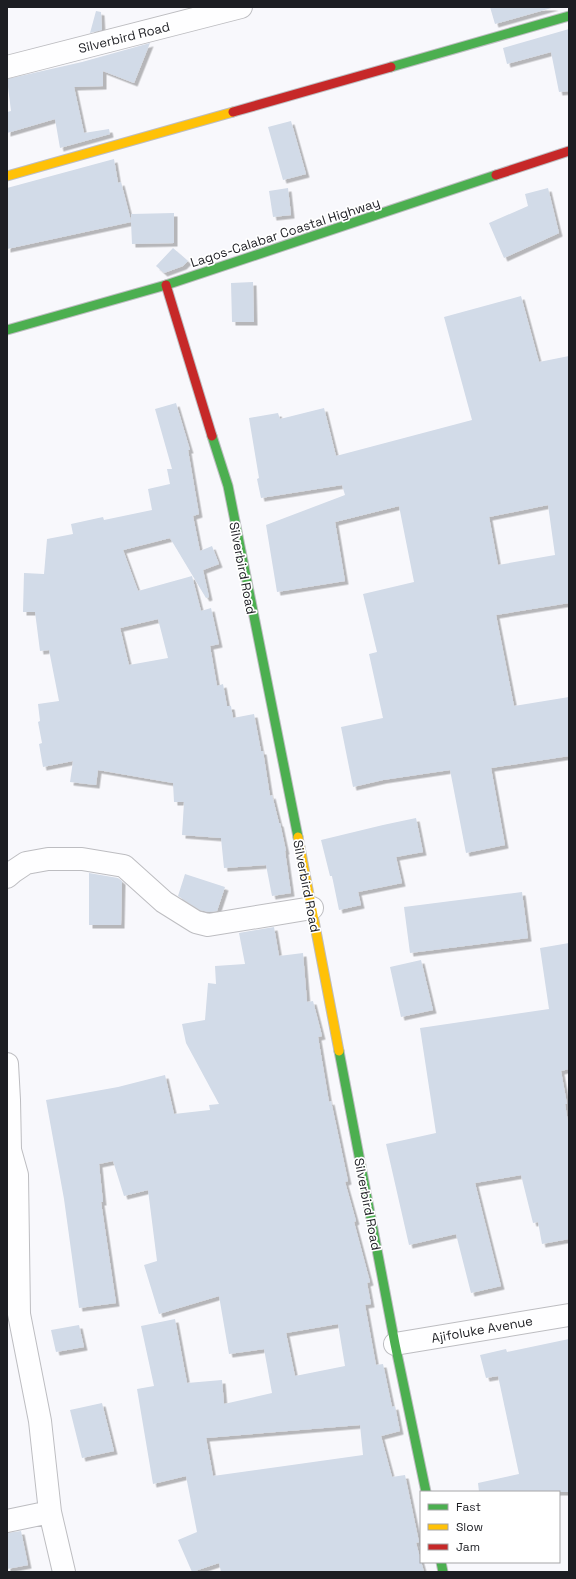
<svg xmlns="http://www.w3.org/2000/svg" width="576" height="1579" viewBox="0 0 576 1579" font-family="'Space Grotesk',sans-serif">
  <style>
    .building { fill: #d2dbe8; fill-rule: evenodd; filter: url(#shadow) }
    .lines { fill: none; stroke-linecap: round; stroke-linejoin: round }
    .street-casing { stroke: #bdbdc1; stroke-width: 24 }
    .fast-casing { stroke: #bdbdc1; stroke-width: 11 }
    .slow-casing { stroke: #bdbdc1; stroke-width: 11 }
    .jam-casing { stroke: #bdbdc1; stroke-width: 11 }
    .street { stroke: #fefeff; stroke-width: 22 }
    .fast { stroke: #4caf50; stroke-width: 9 }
    .slow { stroke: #ffc107; stroke-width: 9 }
    .jam { stroke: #c62828; stroke-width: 9 }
    .labels { text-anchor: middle; stroke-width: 3.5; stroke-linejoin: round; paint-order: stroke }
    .street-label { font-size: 13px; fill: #1d1e23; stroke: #fff }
  </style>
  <defs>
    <filter id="shadow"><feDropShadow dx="3.5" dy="3.5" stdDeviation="0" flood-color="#0004"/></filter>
  </defs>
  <rect width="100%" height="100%" fill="#f8f8fc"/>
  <path class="building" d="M490,7H555L495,24Z
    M96,11L101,12L102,30L90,33Z
    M569,29V91L559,92L551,52L507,64L503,48Z
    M150,43L134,83L103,71V86L74,87L84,133L109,129L110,134L60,148L55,119L7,133V112L11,111L7,79L82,62Z
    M291,121L306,174L283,180L268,127Z
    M114,159L118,183L121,182L131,221V214L174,213V243L132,244L131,222L7,249V188Z
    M288,188L291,215L273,217L269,191Z
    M548,188L559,233L504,258L489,223L528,206L525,194Z
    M173,248L188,261L183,266L164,273L156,266Z
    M253,282L254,322H232L231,283Z
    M521,296L539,362L569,356V603L496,615L514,706L569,697V756L491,768L505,845L466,853L450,770L383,780L353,787L341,727L383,718L369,654L377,652L363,594L414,582L399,506L335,522L345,581L277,592L266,525L345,495L342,485L261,498L257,479L259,478L249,418L278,413L280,419L324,408L336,456L472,420L444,317ZM548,505L555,555L498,565L489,517Z
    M176,403L190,450H188L199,514L193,516L200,551L212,546L219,564L203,570L209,597L206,598L170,538L123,550L138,591L192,576L201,611L211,608L219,644L210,646L217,686L223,684L227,706H231L233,718L254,714L261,751H263L270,796L272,795L279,823H280L286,851H285L291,893L272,896L266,865L224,868L221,838L182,835L184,802H174L173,783L98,770L96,785L70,782L73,761L43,767L39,744L42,743L38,722L40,721L38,704L59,701L49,650L40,651L35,612H23L24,573L44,574L47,539L73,534L71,524L103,517L104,520L152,510L148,489L170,484L167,469H172L155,409ZM158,619L168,658L129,665L120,628Z
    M416,818L423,852L396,857L402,883L358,892L361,905L339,910L332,876H330L321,840L383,825Z
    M89,873L118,878L122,881L121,925H89Z
    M185,874L225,887L217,911L209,912L200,910L178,896Z
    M522,892L528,938L410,953L404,907Z
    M274,927L279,956L303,953L307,1002L313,1001L322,1036L318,1037L329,1102L331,1101L348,1181L345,1182L356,1221L354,1222L370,1282L367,1283L371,1304L365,1305L376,1365L383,1364L392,1407L395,1406L400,1431L381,1436L392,1477L405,1475L419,1542L416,1543L424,1572H221L219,1563L192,1572L178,1540L197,1532L186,1476L153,1484L137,1389L154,1386L141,1326L175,1319L187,1383L222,1380L224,1404L272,1393L264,1349L229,1354L219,1296L159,1314L144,1265L157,1261L148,1190L124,1196L113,1161L99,1164L103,1202H101L116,1303L79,1308L64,1199L46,1100L118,1087L165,1075L174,1114L210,1110L209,1105L219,1104L186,1043L182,1024L205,1020L208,983L216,984L215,966L245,964L239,933ZM338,1324L345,1366L295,1376L286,1333ZM360,1425L363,1455L213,1476L206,1438Z
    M569,943V1069L561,1071L567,1104H565L569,1128V1239L542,1244L538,1222L533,1223L521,1175L475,1183L501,1286L471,1293L456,1234L409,1245L386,1144L436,1133L420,1028L549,1009L540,948Z
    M421,960L433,1010L401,1017L390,967Z
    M79,1325L84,1347L56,1352L51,1330Z
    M569,1339V1492H479L478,1483L519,1474L498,1376L486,1378L480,1355L506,1349L507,1352Z
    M102,1403L114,1451L82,1458L70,1410Z
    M21,1531L28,1565L7,1569V1533Z"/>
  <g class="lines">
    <g class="street-casing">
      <path id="street" d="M7,67L241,7
        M7,877L14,871L26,863L48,859H82L124,866L164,902L196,922L208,925L312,908
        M7,1064L9,1100L10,1150L17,1175L19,1314L40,1421L50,1512L64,1572
        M395,1344L569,1315
        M7,1521L50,1512"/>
    </g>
    <g class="fast-casing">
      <path id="fast" d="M391,67L569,16
        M7,330L166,285L496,175
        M212,436L228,486L298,837
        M339,1051L395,1344L426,1492
        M441,1562L443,1572"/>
    </g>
    <g class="slow-casing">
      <path id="slow" d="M7,176L233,112
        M298,837L339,1051"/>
    </g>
    <g class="jam-casing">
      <path id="jam" d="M233,112L391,67
        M496,175L569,151
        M166,285L212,436"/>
    </g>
    <use href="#street" class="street"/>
    <use href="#fast" class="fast"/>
    <use href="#slow" class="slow"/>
    <use href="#jam" class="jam"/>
  </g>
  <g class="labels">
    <g class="street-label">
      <text transform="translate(124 37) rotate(-14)" y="5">Silverbird Road</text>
      <text transform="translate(285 232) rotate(-18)" y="5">Lagos-Calabar Coastal Highway</text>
      <text transform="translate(243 568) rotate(79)" y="5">Silverbird Road</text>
      <text transform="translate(307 886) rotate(79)" y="5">Silverbird Road</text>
      <text transform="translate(368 1204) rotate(79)" y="5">Silverbird Road</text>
      <text transform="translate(482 1329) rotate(-10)" y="5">Ajifoluke Avenue</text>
    </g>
  </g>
  <rect width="576" height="1579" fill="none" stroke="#1d1e23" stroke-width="16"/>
  <rect x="420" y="1491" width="140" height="72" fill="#ffffff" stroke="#a5a5a7"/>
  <rect x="428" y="1504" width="20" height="6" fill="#4caf50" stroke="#a5a5a7"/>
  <text x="456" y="1511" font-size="12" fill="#1d1e23">Fast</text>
  <rect x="428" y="1524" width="20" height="6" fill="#ffc107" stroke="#a5a5a7"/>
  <text x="456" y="1531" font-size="12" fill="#1d1e23">Slow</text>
  <rect x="428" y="1544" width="20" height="6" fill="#c62828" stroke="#a5a5a7"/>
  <text x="456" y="1551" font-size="12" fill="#1d1e23">Jam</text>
</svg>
